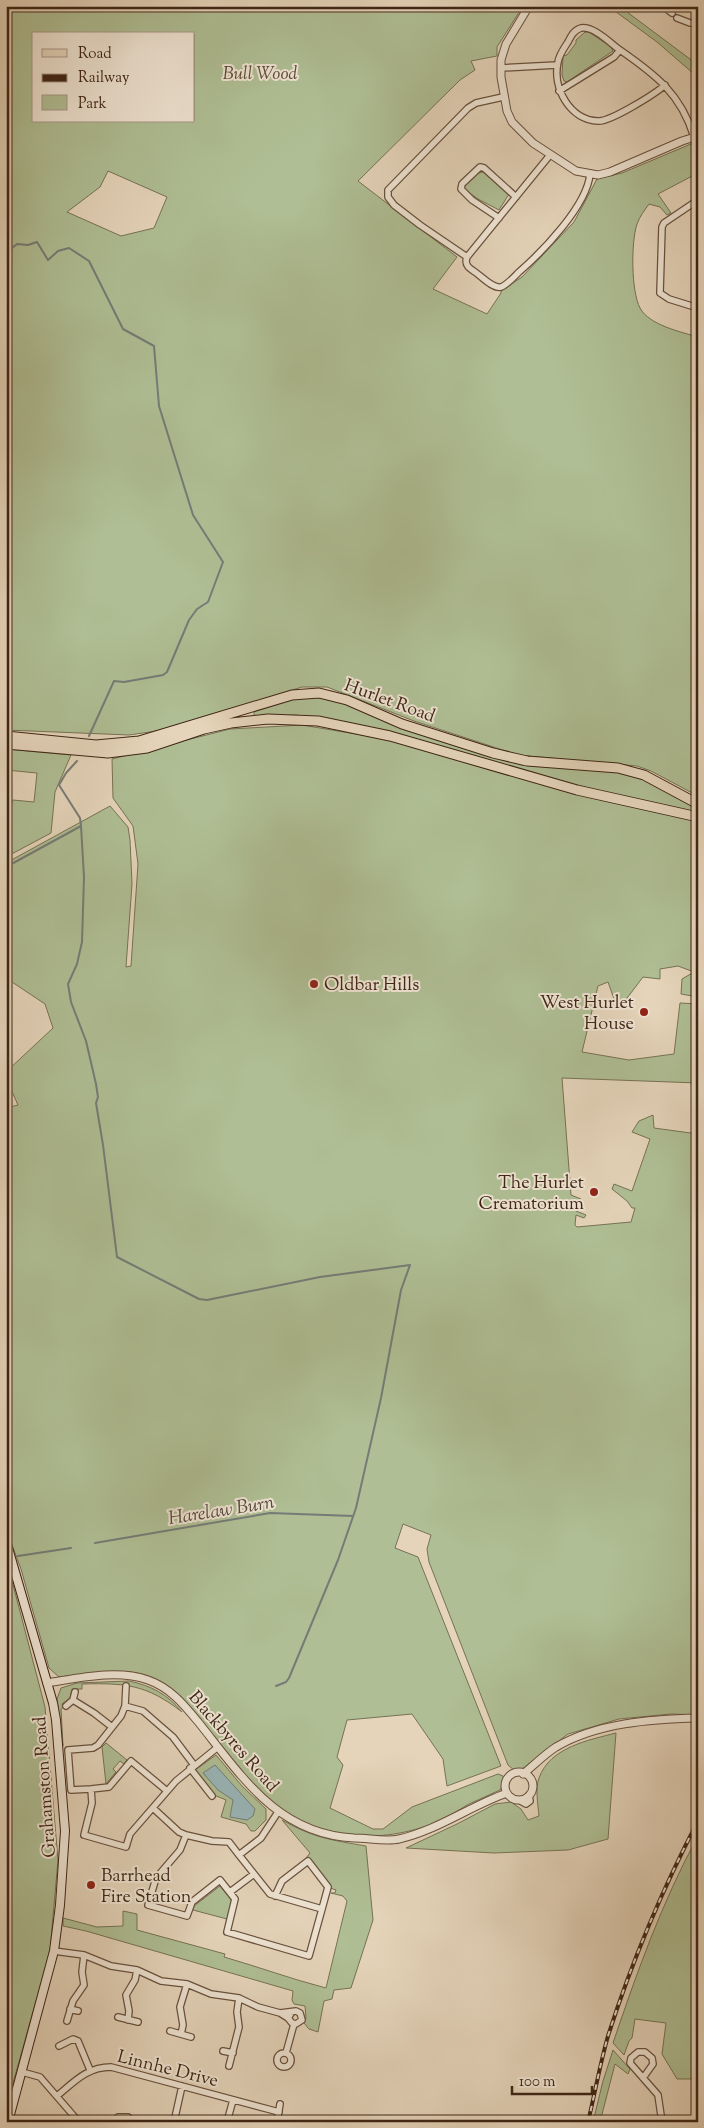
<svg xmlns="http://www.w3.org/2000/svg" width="704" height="2128" viewBox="0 0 704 2128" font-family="'Sorts Mill Goudy',serif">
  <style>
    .green { fill: #afbe94; stroke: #767254; fill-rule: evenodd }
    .water { fill: #99b6b9; stroke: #757c77 }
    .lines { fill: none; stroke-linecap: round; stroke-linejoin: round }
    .stream { stroke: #757c77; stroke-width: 2 }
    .minor-casing { stroke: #68513e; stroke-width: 8 }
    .tertiary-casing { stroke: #68513e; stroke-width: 9 }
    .secondary-casing { stroke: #3e2515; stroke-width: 10 }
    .primary-casing { stroke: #3e2515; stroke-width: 11 }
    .minor { stroke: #eee3d2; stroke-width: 5.5 }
    .tertiary { stroke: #eee3d2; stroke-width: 7 }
    .secondary { stroke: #eee3d2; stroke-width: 8 }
    .primary { stroke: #e5d4ba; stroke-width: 9 }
    .rail-casing { stroke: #3e2515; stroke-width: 4 }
    .rail { stroke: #eee3d2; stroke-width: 2; stroke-dasharray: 5.5; stroke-linecap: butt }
    .poi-dot { fill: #8f2418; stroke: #eee3d2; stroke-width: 2 }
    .labels { text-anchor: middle; stroke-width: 4; stroke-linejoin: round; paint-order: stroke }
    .park-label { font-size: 18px; font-style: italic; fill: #5a4b35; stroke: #eee3d2 }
    .street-label { font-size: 18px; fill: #3e2515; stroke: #eee3d2 }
    .poi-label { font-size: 18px; fill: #3e2515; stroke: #eee3d2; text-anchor: start }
    .water-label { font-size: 19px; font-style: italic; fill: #55493e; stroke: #eee3d2 }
  </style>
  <rect width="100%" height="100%" fill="#e5d4ba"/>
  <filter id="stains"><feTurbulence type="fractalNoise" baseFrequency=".004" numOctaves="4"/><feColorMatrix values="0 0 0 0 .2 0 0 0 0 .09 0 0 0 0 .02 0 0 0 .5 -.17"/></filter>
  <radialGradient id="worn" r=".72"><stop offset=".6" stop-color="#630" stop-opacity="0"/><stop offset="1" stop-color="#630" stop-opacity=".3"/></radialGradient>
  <path class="green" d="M6,6H523L497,47V56L471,61L475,70L460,80L358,181L457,257L433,289L487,314L501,293V291L522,277L574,222L597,179L622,173L698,141V173L658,194L671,213L667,215L660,207L649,204C644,211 640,216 637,224C631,242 631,291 640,308C649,325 681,332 698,337V796L651,771L637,766L518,755L414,721L327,687H302L163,730L129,735L6,730ZM34,34H194V121H34ZM108,171L167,197L154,228L121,236L67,212L100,187Z
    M608,6H619L698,65V80L694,74L657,42Z
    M585,32H589L611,47L613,51L567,82L564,81L562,75L563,56L567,55L576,43V40Z
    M483,172L509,194L499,210L478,199L464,189C466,181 475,173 483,172Z
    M311,697L330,699L478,752L521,765L613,770L644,778L698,809V814L607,793L351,723L296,715L254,717V711L298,698Z
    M302,725L386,739L512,776L698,820V997L681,994L682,979L694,972L678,966L660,969V979L643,977L618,1010L608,982L598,986L582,1052L629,1060L674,1054L680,1003L698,1004V1083L562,1078L571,1195L581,1199L576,1211L586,1215L584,1218L576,1215L575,1225L577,1227L631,1222L635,1208H632L627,1201L612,1189L614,1184L632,1191L650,1139L632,1132L639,1121L653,1115L654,1128L698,1134V1715L671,1714L619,1719L568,1734L522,1769L514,1770L508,1765L429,1562L427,1549L431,1535L403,1524L395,1548L418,1557L501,1766L447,1786L443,1759L412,1714L347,1720L337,1757L343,1765L330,1808L373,1829H383L412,1807L498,1774L503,1776L504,1782L500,1790C490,1795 479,1799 469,1804C458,1810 448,1818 436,1822C383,1845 313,1841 268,1801C251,1786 238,1767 223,1750C204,1726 185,1692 156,1679C127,1665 90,1674 59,1677L49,1668L21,1569L6,1529V1108L18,1105L6,1078V1072L53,1028L45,1004L6,978V863L110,806L128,827L130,840L132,884L126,967L131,966L138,864L133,826L113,798L112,759L230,729Z
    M6,749L71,755L55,792L51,833L6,857V826L13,800L34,802L37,773L6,770Z
    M6,1558L45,1707L58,1860L50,1951L6,2108Z
    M129,1681C152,1686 167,1694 182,1712C146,1684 125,1683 82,1684V1689H72L70,1698L62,1704L64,1707L61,1709L63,1746L57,1699L61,1688L77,1683Z
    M616,1733L608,1839L568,1850L494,1853L406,1848L457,1824L495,1804L511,1802L521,1809L528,1820L539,1816C538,1804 535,1789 539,1778C550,1747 589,1740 616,1733Z
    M106,1743L127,1760L124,1764L120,1761L113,1769L116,1772L106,1784L102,1747Z
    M216,1755L242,1786L266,1809V1820L255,1831H251L246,1824L221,1817L226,1800L214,1795L195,1770Z
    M282,1820C314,1838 331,1840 366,1846L373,1920L351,1988L334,1990L332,1999L324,2001L318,2032L309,2029L304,2023L306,2018L305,2006L294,2004L292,2000L293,1991L86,1931L63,1926V1918L97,1927L123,1926V1911L137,1914V1930L225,1954L224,1957C259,1967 291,1979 326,1988L347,1901L343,1896L331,1893H335L336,1890L330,1888L331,1886L309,1858H306L310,1853Z
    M698,1836V2079H677L662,2054L666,2023L635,2019L632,2038L629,2041L624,2055L613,2043C637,1972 662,1902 698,1836Z
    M220,1886L232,1901L227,1919L193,1910L194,1906Z
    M613,2050L630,2069L628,2074L615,2064L600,2122H593L603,2081Z"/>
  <path class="water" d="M215,1765L255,1809L253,1816L247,1820L230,1817L233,1800L218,1790L203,1773Z"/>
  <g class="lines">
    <path class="stream" d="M6,253L17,244L28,245L37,242L48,260L58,251L69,248L89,261L123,329L154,346L159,406L193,515L223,562L208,602L197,609L189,620L167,672L163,675L124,682L114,681L89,736
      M81,826L84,877L82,942L77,964L68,984L71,1002L86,1041L96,1084L98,1097L96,1103L103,1145L117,1257L199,1299L207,1300L320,1277L410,1265L401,1290L381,1398L356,1508L338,1560L289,1678L286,1682L276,1686
      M6,867L81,826L80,818L59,785L66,773L77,761
      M95,1543L270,1513L353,1516
      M18,1556L71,1548"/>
    <g class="minor-casing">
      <path id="minor" d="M663,6L672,13
        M677,18L690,23H698
        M620,50C610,43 594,26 581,28C574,30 571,36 568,42C564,48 559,55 558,62C552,88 570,120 598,121C610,122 655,94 665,85
        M501,68L557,65
        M559,91L614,57L620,50C656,75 681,94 694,137
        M698,200L664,223L662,227L660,293L669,299L698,308
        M499,218L472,200L461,189L462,184L480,167L484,168L516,197
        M467,257L420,225L394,205L388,197V190L468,108L476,103L503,97
        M467,257C464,265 469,268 475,272C481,276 493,289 501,287C507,285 514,277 519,272C542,252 587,206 590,174
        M467,257L550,155
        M73,1700L94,1713L112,1727
        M66,1706L73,1700L75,1692
        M125,1706L126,1686
        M194,1765L173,1737L143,1711L125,1706L121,1716L98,1745L93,1748L68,1750L71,1790L91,1789L92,1803L84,1835L126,1847L130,1834L176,1781L218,1747
        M190,1768L212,1796
        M91,1789L109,1787L131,1761L167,1791
        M519,1800L526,1804L530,1801L529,1795
        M153,1808L179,1832L186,1835
        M239,1855L229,1842L212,1841L186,1835L180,1850L156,1878L148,1905L187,1916L192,1902L220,1880L235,1899L227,1932L309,1956L322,1909L270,1894L239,1855L261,1838L278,1812
        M230,1892L254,1874
        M275,1896L282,1881L308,1861L328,1887L322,1909
        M54,1951L84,1955L111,1966L137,1970L161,1981L187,1984L211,1994L239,1998L258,2007L280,2013
        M70,2009L78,2011
        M118,2017L138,2022
        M288,2018L280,2013L296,2011L300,2013L302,2020L296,2024L292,2023L288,2018L292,2012
        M128,2020L129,2011L126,1995L135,1980L137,1970
        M67,2021L73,2001L84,1985L82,1972L84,1955
        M170,2031L191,2037
        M181,2034L183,2025L180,2007L187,1984
        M59,2046L73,2039L78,2041L90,2070
        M223,2051L233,2053
        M286,2053L294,2024
        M277 2060a7 7 0 1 1 14 0a7 7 0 1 1-14 0Z
        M229,2066L239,2027L237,2012L239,1998
        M22,2072L40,2077L79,2122
        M643,2078L653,2064L652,2058L645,2052H638L631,2058L630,2063L658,2095L662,2122
        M57,2096C74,2082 87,2067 111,2067L279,2112
        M113,2122L118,2117H128
        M174,2122L182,2086
        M227,2122L233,2100
        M277,2122L280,2104"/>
    </g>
    <g class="tertiary-casing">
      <path id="tertiary" d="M529,6L506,44L501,60V77L507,111L512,122L533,143L576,171L598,175L610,172L682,141L698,136
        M47,1683C79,1678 117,1669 148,1680C171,1688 185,1706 199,1723C243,1778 278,1834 354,1838C368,1838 386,1842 399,1839C438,1830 470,1806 507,1793
        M505 1786a14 14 0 1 1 28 0a14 14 0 1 1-28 0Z
        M523,1774C534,1765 545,1754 556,1747C597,1723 651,1719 698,1718"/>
    </g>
    <g class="secondary-casing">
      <path id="secondary" d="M6,1541L53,1703L56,1720L65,1831L60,1905L54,1951L8,2122"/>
    </g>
    <g class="primary-casing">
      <path id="primary" d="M6,736L96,745L139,741L292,695L319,693L347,700L402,724L493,753L527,761L618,768L644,775L698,804
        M6,744L108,753L147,748L204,729L231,723L268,719L318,721L390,736L577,790L698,817"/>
    </g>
    <use href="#minor" class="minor"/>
    <use href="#tertiary" class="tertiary"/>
    <use href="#secondary" class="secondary"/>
    <use href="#primary" class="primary"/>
    <g class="rail-casing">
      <path id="rail" d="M588,2122C595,2093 600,2064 608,2036C632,1961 662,1890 698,1821"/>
    </g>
    <use href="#rail" class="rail"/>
  </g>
  <g class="poi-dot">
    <circle cx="314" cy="984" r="5"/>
    <circle cx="644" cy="1012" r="5"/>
    <circle cx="594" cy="1192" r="5"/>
    <circle cx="91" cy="1885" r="5"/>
  </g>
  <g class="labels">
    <g class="park-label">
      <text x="260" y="79">Bull Wood</text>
    </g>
    <g class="street-label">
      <text transform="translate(390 700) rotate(20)" y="6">Hurlet Road</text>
      <text transform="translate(234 1741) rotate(49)" y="6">Blackbyres Road</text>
      <text transform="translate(44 1787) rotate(-94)" y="6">Grahamston Road</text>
      <text transform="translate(168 2068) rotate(14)" y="6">Linnhe Drive</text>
    </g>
    <g class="poi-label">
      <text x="324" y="990">Oldbar Hills</text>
      <text x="634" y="1008" text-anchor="end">West Hurlet<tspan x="634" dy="21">House</tspan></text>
      <text x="584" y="1188" text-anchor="end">The Hurlet<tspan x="584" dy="21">Crematorium</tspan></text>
      <text x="101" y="1881">Barrhead<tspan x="101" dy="21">Fire Station</tspan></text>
    </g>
    <g class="water-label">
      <text transform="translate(221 1509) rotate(-9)" y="7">Harelaw Burn</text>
    </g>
  </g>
  <rect width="704" height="2128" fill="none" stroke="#e5d4ba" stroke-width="25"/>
  <rect x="8" y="8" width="689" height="2113" fill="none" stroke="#3e2515" stroke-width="2.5"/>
  <rect x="12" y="12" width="679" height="2103" fill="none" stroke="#3e2515"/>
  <rect x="32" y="32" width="162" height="90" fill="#eee3d2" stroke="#a89786"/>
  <rect x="42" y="49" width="25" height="8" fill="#e5d4ba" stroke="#a89786"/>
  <text x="78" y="58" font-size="15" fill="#3e2515">Road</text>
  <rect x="42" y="74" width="25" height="8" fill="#3e2515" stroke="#a89786"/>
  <text x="78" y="82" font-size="15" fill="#3e2515">Railway</text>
  <rect x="42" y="95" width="25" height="15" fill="#afbe94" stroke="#a89786"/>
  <text x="78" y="108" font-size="15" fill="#3e2515">Park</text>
  <path d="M512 2086v8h80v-8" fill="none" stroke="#3e2515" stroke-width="2.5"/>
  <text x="519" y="2086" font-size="15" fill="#3e2515" stroke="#eee3d2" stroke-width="4" paint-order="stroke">100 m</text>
  <rect width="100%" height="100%" filter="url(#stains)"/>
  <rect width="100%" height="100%" fill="url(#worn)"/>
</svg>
